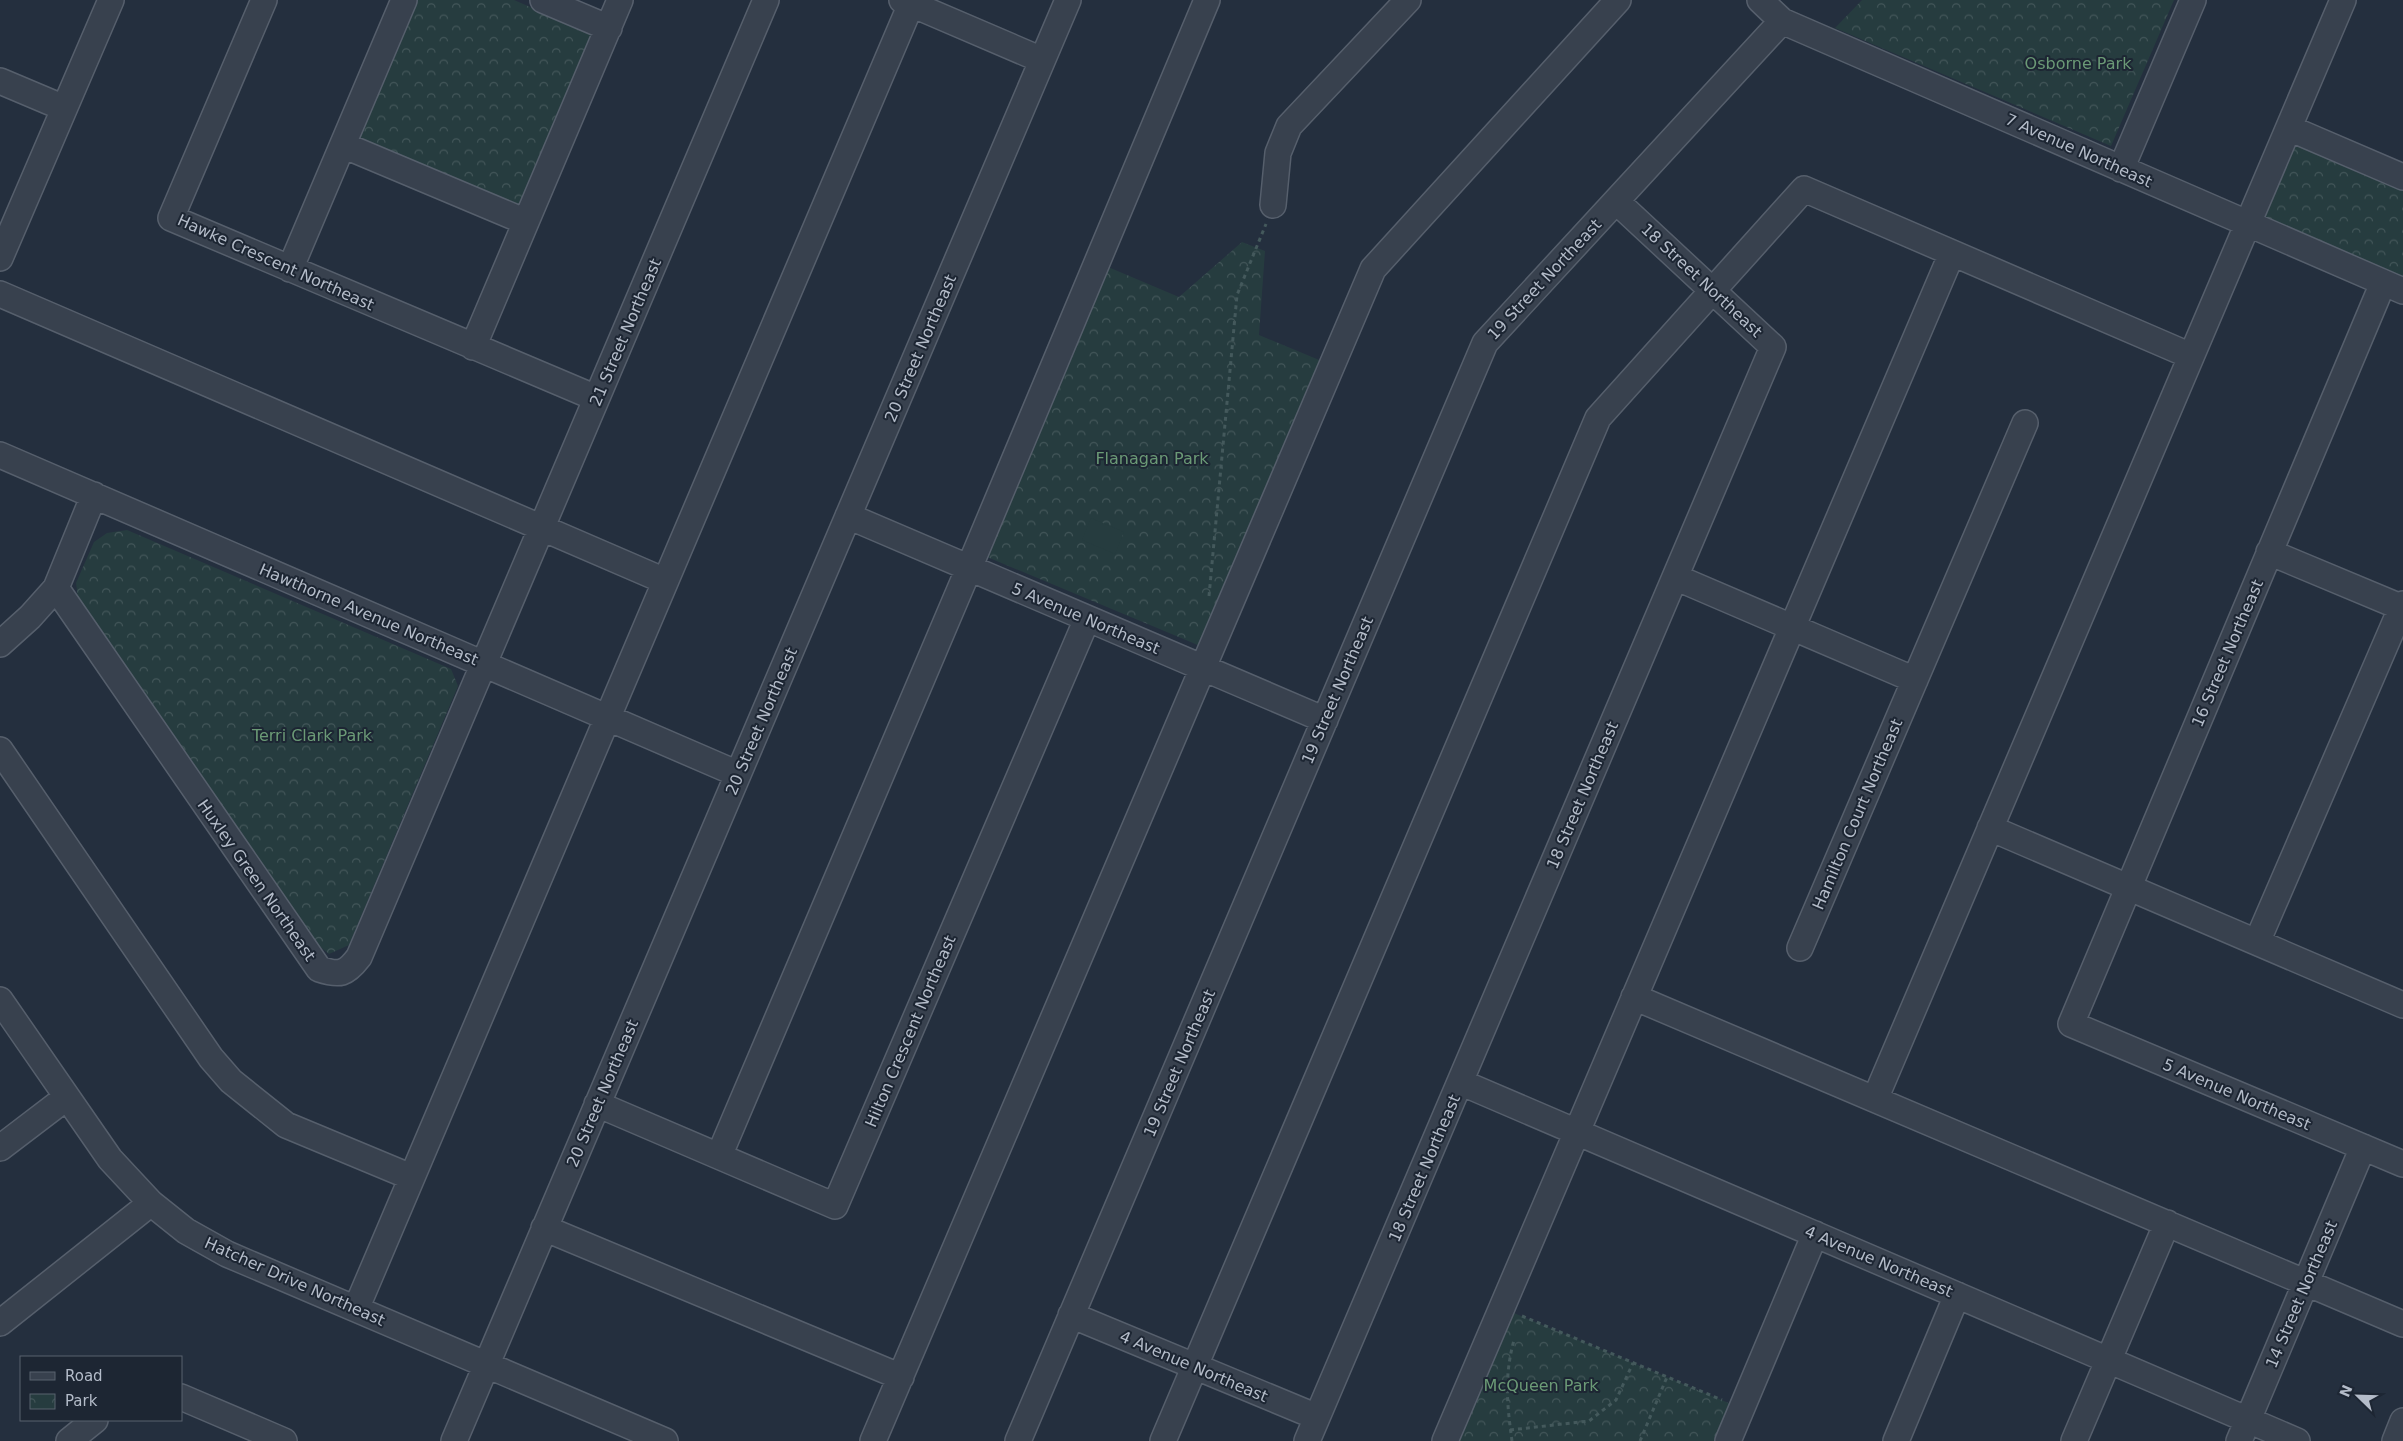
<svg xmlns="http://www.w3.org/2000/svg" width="2403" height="1441" viewBox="0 0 2403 1441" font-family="'DejaVu Sans',sans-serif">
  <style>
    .park { fill: url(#park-crowns) }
    .pitch { fill: #263c3f }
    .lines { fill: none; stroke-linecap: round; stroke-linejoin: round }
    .minor-casing { stroke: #565f6c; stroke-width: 28 }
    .path { stroke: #44595c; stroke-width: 3; stroke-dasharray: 4 4; stroke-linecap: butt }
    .minor { stroke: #38414e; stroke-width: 25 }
    .labels { text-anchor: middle; stroke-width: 4; stroke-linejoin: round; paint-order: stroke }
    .park-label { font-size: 16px; fill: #6b9a76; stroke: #1d2633 }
    .street-label { font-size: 16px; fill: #b4bcc9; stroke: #1d2633 }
  </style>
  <defs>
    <pattern id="park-crowns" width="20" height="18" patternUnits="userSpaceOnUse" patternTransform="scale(1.25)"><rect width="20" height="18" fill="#263c3f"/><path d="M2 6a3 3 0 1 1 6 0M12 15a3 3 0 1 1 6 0" fill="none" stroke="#435659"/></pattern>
  </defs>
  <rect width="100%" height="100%" fill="#242f3e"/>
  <path class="park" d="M417,0H514L595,35L519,210L357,139Z
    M1862,0H2174L2111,146L1835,28Z
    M2289,142L2403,183V277L2257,217Z
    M1242,242L1265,251L1259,335L1324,362L1205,648L980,554L1101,264L1179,297Z
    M127,530L451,669L458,686L349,945L329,954L318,945L78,598L76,583L94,542L107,533Z
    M1509,1311L1731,1404L1716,1441H1454Z"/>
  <path class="pitch" d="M1091,518L1124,532L1115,554L1082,540Z"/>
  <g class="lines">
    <g class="minor-casing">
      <path id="minor" d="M264,0L171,218L596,398
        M543,0L609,28
        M902,0L1042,60
        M1760,0L1782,21L2403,291
        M0,81L64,108
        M2289,128L2403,177
        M343,145L526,222
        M2121,169L2193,0
        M1273,205L1278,153L1289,126L1408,0
        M0,258L111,0
        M290,269L404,0
        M2383,283L2071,1024L2403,1164
        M0,294L665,581
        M473,347L620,0
        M0,455L738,774
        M848,516L1325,720
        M2269,552L2403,608
        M1675,577L1915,680
        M56,588L319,969C340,976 346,974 359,957L766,0
        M0,644L30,617L56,588L94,495
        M0,750L211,1058L231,1081L286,1125L411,1177
        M1990,828L2403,1005
        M2257,942L2403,604
        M1800,948L2025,423
        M1634,997L2403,1324
        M0,1000L110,1159L151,1203L186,1231L227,1254L665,1441
        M1460,1082L2297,1441
        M1875,1099L2343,0
        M597,1104L835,1206L1087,619
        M0,1148L67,1097
        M719,1156L969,568L1207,0
        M544,1228L901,1377
        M356,1309L911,4
        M1071,1315L1317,1417
        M0,1323L151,1203
        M181,1397L284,1441
        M69,1441L95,1420
        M454,1441L1068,0
        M873,1441L1373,269L1618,0
        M1018,1441L1485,343L1782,21
        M1163,1441L1598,418L1804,189L2191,356
        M1307,1441L1773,347L1616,201
        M1445,1441L1952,253
        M1728,1441L1815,1234
        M1896,1441L1957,1295
        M2074,1441L2167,1223
        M2239,1441L2363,1147
        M2395,1441L2403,1421"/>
    </g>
    <path class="path" d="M1209,596L1237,295L1266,224
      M1522,1316L1722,1400
      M1510,1430L1589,1421L1616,1400L1633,1363
      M1512,1441C1507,1404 1504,1377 1514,1340
      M1640,1441L1667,1377"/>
    <use href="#minor" class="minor"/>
  </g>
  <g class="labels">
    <g class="park-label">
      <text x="2078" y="69">Osborne Park</text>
      <text x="1152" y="464">Flanagan Park</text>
      <text x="312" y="741">Terri Clark Park</text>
      <text x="1541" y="1391">McQueen Park</text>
    </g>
    <g class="street-label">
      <text transform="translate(2079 150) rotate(24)" y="6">7 Avenue Northeast</text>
      <text transform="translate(276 262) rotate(24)" y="6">Hawke Crescent Northeast</text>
      <text transform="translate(1544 279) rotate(-47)" y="6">19 Street Northeast</text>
      <text transform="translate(1702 280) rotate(43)" y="6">18 Street Northeast</text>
      <text transform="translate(625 332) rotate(-67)" y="6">21 Street Northeast</text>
      <text transform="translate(920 348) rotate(-67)" y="6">20 Street Northeast</text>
      <text transform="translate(369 614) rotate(23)" y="6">Hawthorne Avenue Northeast</text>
      <text transform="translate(1086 618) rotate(23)" y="6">5 Avenue Northeast</text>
      <text transform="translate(2227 653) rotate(-67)" y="6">16 Street Northeast</text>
      <text transform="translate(1337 690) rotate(-67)" y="6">19 Street Northeast</text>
      <text transform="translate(761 721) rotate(-67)" y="6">20 Street Northeast</text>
      <text transform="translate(1582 795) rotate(-67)" y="6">18 Street Northeast</text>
      <text transform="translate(1857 814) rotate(-67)" y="6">Hamilton Court Northeast</text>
      <text transform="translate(257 880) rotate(55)" y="6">Huxley Green Northeast</text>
      <text transform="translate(910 1031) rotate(-67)" y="6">Hilton Crescent Northeast</text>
      <text transform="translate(1179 1063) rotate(-67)" y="6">19 Street Northeast</text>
      <text transform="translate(602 1093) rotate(-67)" y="6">20 Street Northeast</text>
      <text transform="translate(2237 1094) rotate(23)" y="6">5 Avenue Northeast</text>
      <text transform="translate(1424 1168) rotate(-67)" y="6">18 Street Northeast</text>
      <text transform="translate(1879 1261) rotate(23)" y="6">4 Avenue Northeast</text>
      <text transform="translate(295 1281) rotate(24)" y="6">Hatcher Drive Northeast</text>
      <text transform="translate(2301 1294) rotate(-67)" y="6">14 Street Northeast</text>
      <text transform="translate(1194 1366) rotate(23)" y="6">4 Avenue Northeast</text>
    </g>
  </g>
  <rect x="20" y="1356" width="162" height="65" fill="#1d2633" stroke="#59626f"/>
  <rect x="30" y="1372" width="25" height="8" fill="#38414e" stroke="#59626f"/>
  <text x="65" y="1381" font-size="15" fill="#b4bcc9">Road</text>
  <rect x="30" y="1394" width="25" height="15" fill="url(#park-crowns)" stroke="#59626f"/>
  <text x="65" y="1406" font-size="15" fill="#b4bcc9">Park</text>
  <g transform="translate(2358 1396) rotate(293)" stroke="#1d2633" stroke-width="4" paint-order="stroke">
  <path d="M0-4L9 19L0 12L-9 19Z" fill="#b4bcc9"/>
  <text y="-8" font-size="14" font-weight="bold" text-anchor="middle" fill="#b4bcc9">N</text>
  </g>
</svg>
